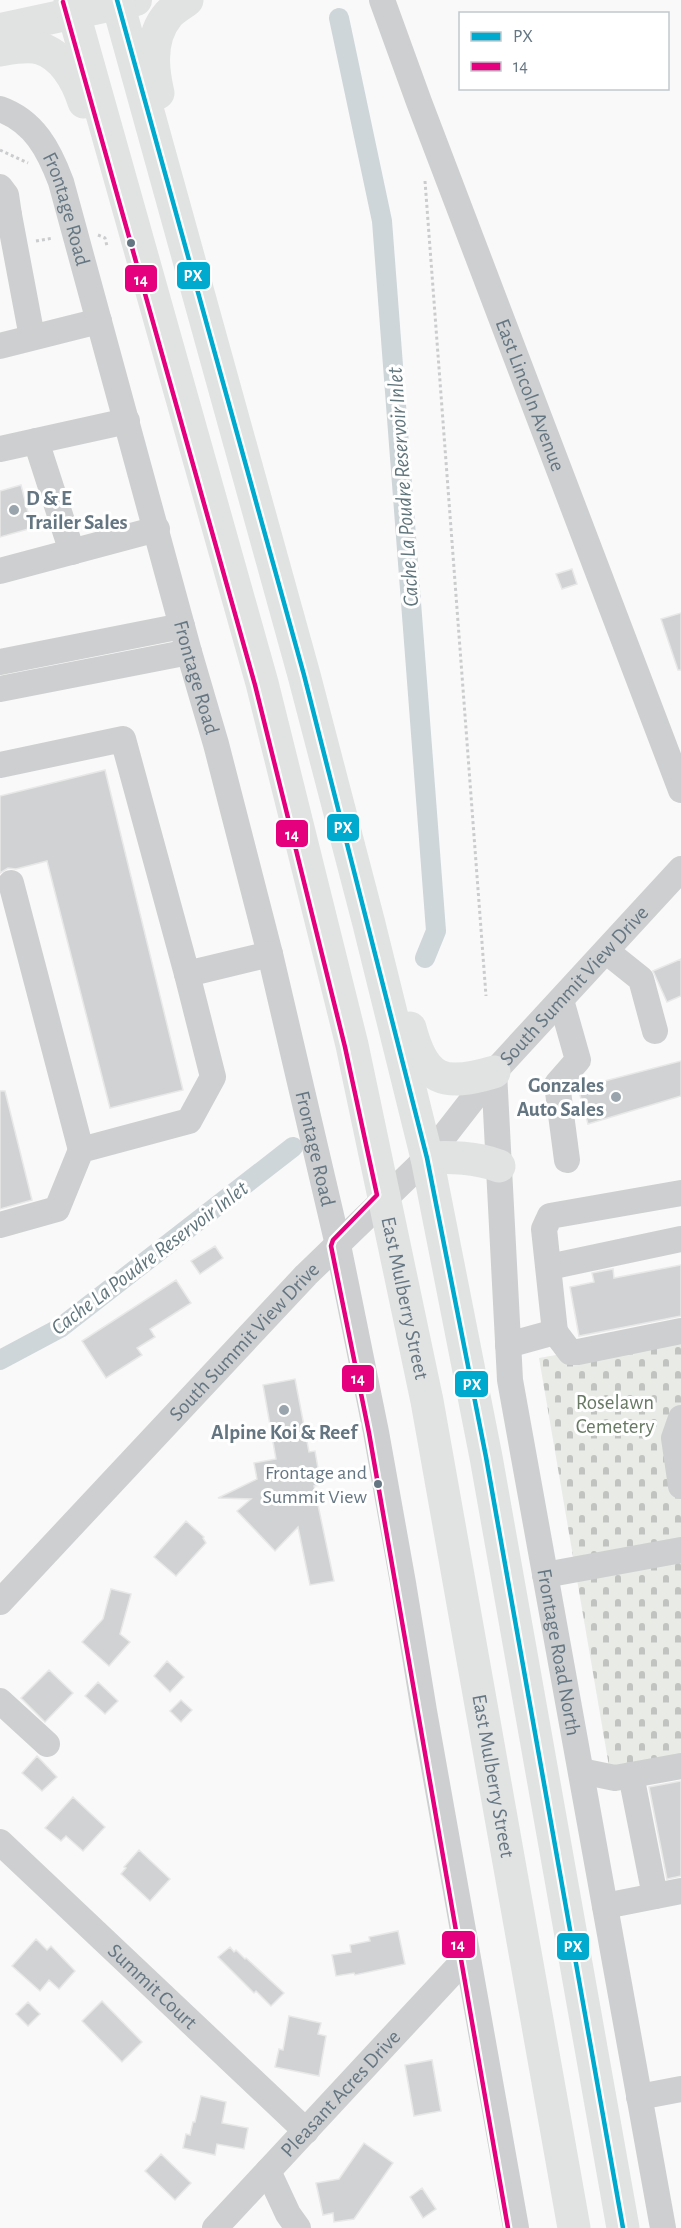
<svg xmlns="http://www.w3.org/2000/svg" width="681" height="2228" viewBox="0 0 681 2228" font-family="'Alegreya Sans',sans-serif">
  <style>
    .cemetery { fill: url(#cemetery-stones) }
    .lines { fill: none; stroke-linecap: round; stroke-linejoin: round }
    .canal { stroke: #ced6d9; stroke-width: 20 }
    .building { fill: #d0d2d3; stroke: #e8e8e8; stroke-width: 1.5 }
    .path { stroke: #cbcccd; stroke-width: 3; stroke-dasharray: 3 3; stroke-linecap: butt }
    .minor { stroke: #cecfd0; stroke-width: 26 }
    .major { stroke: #e1e2e2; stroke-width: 32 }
    .highway { stroke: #e1e2e2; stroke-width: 33 }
    .bus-1-casing { stroke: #fff; stroke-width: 9 }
    .bus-2-casing { stroke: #fff; stroke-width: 9 }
    .bus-1 { stroke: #00a9ce; stroke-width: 4.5 }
    .bus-2 { stroke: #e5007d; stroke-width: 4.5 }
    .bus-dot { fill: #657683; stroke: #fff; stroke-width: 2 }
    .poi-dot { fill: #99a4ac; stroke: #fff; stroke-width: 2 }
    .labels { text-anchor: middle; stroke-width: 6; stroke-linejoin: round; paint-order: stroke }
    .bus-label { font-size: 20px; fill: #657683; stroke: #fff; text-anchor: end }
    .street-label { font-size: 21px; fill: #657683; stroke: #fff }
    .poi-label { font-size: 21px; font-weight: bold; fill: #657683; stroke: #fff; text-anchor: start }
    .park-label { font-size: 21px; fill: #687a64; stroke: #fff }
    .water-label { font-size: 22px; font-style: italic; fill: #60757c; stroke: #fff }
    .line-badge { stroke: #fff; stroke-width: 2 }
    .badge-label { font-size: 16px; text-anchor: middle; font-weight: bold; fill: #fff }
  </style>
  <defs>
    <pattern id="cemetery-stones" width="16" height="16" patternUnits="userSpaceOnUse" patternTransform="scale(1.5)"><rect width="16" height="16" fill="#e8ebe6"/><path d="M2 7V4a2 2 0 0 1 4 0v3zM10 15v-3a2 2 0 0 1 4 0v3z" fill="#c0c3c0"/></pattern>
  </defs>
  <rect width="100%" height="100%" fill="#f9f9f9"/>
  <path class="cemetery" d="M681,1333V1760L610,1772L539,1358Z"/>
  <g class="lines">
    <path class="canal" d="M339,18L382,221L436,931L425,958
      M0,1360L60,1328L293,1147"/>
  </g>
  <path class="building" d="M21,485L32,528L0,537V491Z
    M572,569L577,584L562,589L556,574Z
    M681,613V670H678L661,619Z
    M105,770L183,1090L110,1108L47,861L16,869L8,868L0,873V796Z
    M681,959V996L667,1002L653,971Z
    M681,1061V1096L588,1124L578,1088Z
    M0,1091H5L32,1200L0,1209Z
    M215,1246L223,1258L200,1274L191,1261Z
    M681,1265V1316L579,1336L570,1287L594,1282L592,1273L613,1269L614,1278Z
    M176,1280L191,1303L150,1329L155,1337L137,1348L142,1355L106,1378L82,1341Z
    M295,1379L309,1452L315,1451L321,1485L314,1486L334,1581L310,1585L298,1527L275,1551L237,1511L251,1499L218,1498L257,1479L254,1463L276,1459L263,1385Z
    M186,1521L204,1537L203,1538L206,1543L176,1576L154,1557Z
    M111,1589L131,1594L120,1634L130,1642L109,1666L82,1642L103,1619Z
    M167,1661L184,1677L170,1692L154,1676Z
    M49,1670L73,1693L45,1722L21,1698Z
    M98,1682L118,1701L105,1714L85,1696Z
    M181,1700L192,1710L181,1722L170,1711Z
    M37,1756L57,1777L42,1791L22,1773Z
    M681,1781V1876L667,1879L649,1787Z
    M73,1797L105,1827L83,1851L66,1836L61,1841L45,1828Z
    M139,1850L170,1879L150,1901L121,1874L126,1868L124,1867Z
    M398,1931L405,1964L355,1975L354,1973L336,1976L332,1955L351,1952L350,1945L370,1941L369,1937Z
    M36,1939L47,1950L51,1946L75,1971L59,1989L49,1980L40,1991L12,1966Z
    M230,1947L234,1952L236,1950L245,1959L246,1958L284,1993L271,2006L256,1991L254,1993L218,1957Z
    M102,2001L142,2042L122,2062L82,2021Z
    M28,2002L40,2014L28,2026L16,2014Z
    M289,2016L321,2023L318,2034L326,2036L319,2076L275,2067L279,2049L283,2050Z
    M432,2060L441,2111L414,2116L405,2065Z
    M201,2096L226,2102L222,2123L248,2128L244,2149L217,2144L215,2155L183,2148L186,2134L190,2135L193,2122H195Z
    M364,2143L393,2163L354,2219L334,2222L333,2213L323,2215L316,2183L339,2179Z
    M161,2154L191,2183L175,2200L145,2171Z
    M422,2188L436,2209L423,2218L410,2197Z"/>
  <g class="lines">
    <path class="path" d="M0,150L28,163
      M425,181L486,996
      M98,235L105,238L107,246
      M36,241L53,238"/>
    <g class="minor">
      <path id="s1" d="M382,0L419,102L681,790"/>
      <path id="s2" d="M0,109C34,121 49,150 61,182L189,652L216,744L270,954L338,1245L376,1432L403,1583L424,1711L516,2228"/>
      <path d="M0,187L6,195L9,215"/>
      <path d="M0,216L9,215L32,337"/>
      <path d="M0,346L99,321"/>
      <path d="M36,441L72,552"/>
      <path d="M0,449L127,421"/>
      <path d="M0,571L157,529"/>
      <path d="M0,662L182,626"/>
      <path d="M0,689L189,652"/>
      <path d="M0,765L123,739L187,974L270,954"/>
      <path d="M11,883L81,1150"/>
      <path d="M606,951L641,979L655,1031"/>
      <path d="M561,1000L578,1060L557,1084L567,1160"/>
      <path id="s3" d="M494,1072L510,1380L663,2228"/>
      <path d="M0,1225L57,1209L81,1150L189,1121L213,1077L187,974"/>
      <path d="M549,1267L681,1239"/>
      <path d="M555,1332L570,1352H578L681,1331"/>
      <path d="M508,1345L555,1332L544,1229L550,1216L681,1193"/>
      <path d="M681,1418L674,1438L681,1486"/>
      <path d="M545,1575L681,1550"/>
      <path id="s4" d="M0,1602L306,1275L427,1158L494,1072L681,869"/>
      <path d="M0,1701L47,1744"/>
      <path d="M581,1771L615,1778L681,1766"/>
      <path d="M631,1775L655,1896"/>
      <path id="s5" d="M0,1842L306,2131"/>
      <path d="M605,1906L681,1891"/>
      <path d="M639,2097L681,2089"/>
      <path d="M268,2171L288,2214L298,2228"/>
      <path id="s6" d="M215,2228L467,1957"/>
    </g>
    <path class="major" d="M0,29L136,0"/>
    <g class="highway">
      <path id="s7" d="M70,0L262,683L352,1045L427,1401L574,2228"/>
      <path d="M117,0L304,675L368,920L427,1158L486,1457L623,2228"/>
      <path d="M0,50C12,48 27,45 39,48C63,55 77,80 84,102"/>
      <path d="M158,93C152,68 150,36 168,15C173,9 181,5 187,0"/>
      <path d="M410,1028C424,1081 443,1087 494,1072"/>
      <path d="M427,1158C452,1157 475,1157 499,1166"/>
    </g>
    <g class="bus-1-casing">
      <path id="bus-1" d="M117,0L304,675L427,1158L486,1457L623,2228"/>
    </g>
    <g class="bus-2-casing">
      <path id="bus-2" d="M63,2L255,685L345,1047L377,1195L333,1240L331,1246L369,1433L508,2228"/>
    </g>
    <use href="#bus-1" class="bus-1"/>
    <use href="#bus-2" class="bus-2"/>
  </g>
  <g class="bus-dot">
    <circle cx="131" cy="243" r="5"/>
    <circle cx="378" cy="1484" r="5"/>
  </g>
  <g class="poi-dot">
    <circle cx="14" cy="510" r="6"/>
    <circle cx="616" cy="1097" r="6"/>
    <circle cx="284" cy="1410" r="6"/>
  </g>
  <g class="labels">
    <g class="bus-label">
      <text x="367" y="1479">Frontage and<tspan x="367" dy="24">Summit View</tspan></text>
    </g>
    <g class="street-label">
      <text dy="7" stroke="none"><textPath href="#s2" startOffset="126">Frontage Road</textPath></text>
      <text dy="7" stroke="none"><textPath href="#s1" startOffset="422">East Lincoln Avenue</textPath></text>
      <text dy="7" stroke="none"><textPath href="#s2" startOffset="612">Frontage Road</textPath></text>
      <text dy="7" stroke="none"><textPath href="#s4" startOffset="843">South Summit View Drive</textPath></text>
      <text dy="7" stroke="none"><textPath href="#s2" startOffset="1098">Frontage Road</textPath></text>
      <text dy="7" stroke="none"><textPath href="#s7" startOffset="1341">East Mulberry Street</textPath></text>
      <text dy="7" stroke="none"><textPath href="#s4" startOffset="357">South Summit View Drive</textPath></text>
      <text dy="7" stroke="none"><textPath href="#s3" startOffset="585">Frontage Road North</textPath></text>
      <text dy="7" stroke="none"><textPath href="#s7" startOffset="1827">East Mulberry Street</textPath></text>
      <text dy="7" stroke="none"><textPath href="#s5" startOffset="210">Summit Court</textPath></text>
      <text dy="7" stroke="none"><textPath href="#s6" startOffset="184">Pleasant Acres Drive</textPath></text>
    </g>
    <g class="poi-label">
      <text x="26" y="505">D &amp; E<tspan x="26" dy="24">Trailer Sales</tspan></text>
      <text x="604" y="1092" text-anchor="end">Gonzales<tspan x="604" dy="24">Auto Sales</tspan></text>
      <text x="284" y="1439" text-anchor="middle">Alpine Koi &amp; Reef</text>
    </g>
    <g class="park-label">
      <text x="615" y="1409">Roselawn<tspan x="615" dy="24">Cemetery</tspan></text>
    </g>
    <g class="water-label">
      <text transform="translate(402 487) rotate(-94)" y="8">Cache La Poudre Reservoir Inlet</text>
      <text transform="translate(149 1257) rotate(-37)" y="8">Cache La Poudre Reservoir Inlet</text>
    </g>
  </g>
  <g class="line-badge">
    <rect x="176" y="261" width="35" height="29" rx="6" fill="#00a9ce"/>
    <rect x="124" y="264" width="34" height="29" rx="6" fill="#e5007d"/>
    <rect x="326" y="813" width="34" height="29" rx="6" fill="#00a9ce"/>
    <rect x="275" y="819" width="34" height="29" rx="6" fill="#e5007d"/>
    <rect x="341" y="1364" width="34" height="29" rx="6" fill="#e5007d"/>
    <rect x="454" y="1370" width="35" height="28" rx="6" fill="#00a9ce"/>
    <rect x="441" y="1930" width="35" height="29" rx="6" fill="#e5007d"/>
    <rect x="556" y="1932" width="34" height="29" rx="6" fill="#00a9ce"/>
  </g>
  <g class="badge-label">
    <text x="193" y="281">PX</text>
    <text x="141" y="285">14</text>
    <text x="343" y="833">PX</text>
    <text x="292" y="840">14</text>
    <text x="358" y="1384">14</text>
    <text x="472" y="1390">PX</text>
    <text x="458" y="1950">14</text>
    <text x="573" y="1952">PX</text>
  </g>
  <rect x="459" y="12" width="210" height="78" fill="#ffffff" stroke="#c1c8cd" stroke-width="1.5"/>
  <rect x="471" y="32" width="30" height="9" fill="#00a9ce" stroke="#c1c8cd" stroke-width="1.5"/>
  <text x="513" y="42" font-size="18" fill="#657683">PX</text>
  <rect x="471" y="62" width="30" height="9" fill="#e5007d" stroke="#c1c8cd" stroke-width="1.5"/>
  <text x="513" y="72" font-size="18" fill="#657683">14</text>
</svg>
